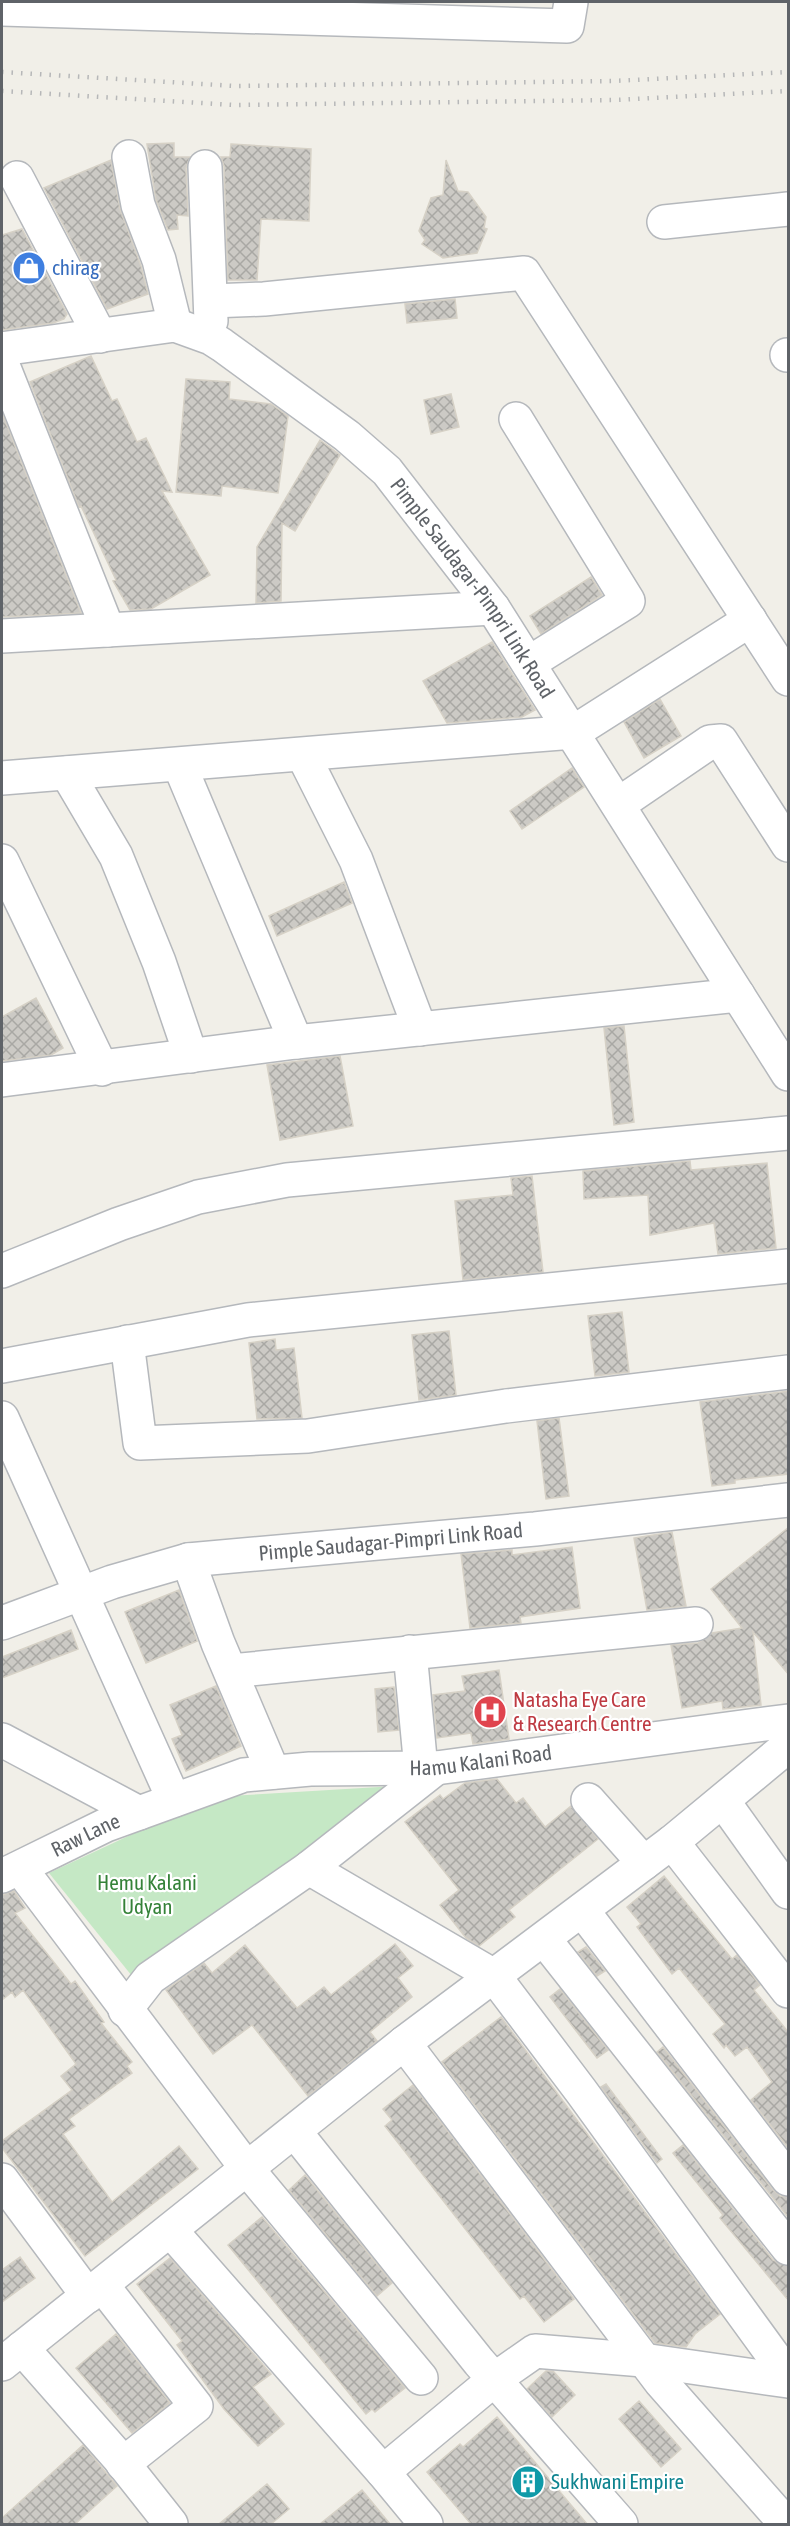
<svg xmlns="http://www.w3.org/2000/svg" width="790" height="2526" viewBox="0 0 790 2526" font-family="'Asap Condensed',sans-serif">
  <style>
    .green { fill: #c5e8c5 }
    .building { fill: url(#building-cross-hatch); stroke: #d6d1c6; stroke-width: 1.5 }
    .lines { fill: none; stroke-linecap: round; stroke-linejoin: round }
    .minor-casing { stroke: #b5b8bc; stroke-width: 36 }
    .minor { stroke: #fff; stroke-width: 33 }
    .rail { stroke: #b6b7b8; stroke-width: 4.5; stroke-dasharray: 1.5 8; stroke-linecap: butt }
    .labels { text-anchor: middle; stroke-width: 4.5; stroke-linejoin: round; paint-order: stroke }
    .shop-label { font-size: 21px; fill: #366cbe; stroke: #fff; text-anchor: start }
    .street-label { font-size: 21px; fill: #5f6368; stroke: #fff }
    .health-label { font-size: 21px; fill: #be3a42; stroke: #fff; text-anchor: start }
    .park-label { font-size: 21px; fill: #348238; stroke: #fff }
    .culture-label { font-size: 21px; fill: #0d838f; stroke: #fff; text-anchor: start }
  </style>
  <defs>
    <pattern id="building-cross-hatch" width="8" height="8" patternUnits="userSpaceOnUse" patternTransform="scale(1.5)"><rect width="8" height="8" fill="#cccac5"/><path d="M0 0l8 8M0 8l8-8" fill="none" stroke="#a9a8a4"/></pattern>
  </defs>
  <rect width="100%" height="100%" fill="#f1efe8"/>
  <path class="green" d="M396,1786L136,1981L49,1873L199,1803L229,1796Z"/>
  <path class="building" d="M174,143V157H190L186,168L188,216L177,215L178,229L168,230L156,200L147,144Z
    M231,144L311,149L309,221L261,219L257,280H228L224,166L221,157H230Z
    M111,160L120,209L141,266L148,294L107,309L44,188Z
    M446,160L458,191L468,192L486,217L484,228L487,229L477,253L443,258L422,244L425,240L419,231L431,198L443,195Z
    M22,229L67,314L64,319L53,323L2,330V235Z
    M455,299L457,318L407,323L405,304Z
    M91,356L112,401L117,399L137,442L146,438L172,492L162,491L210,575L151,609L130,610L113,581L116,580L81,506L79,507L30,382Z
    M186,379L230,382L229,399L271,404L288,416L278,493L222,486L221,496L176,492Z
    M451,394L459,427L431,434L424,400Z
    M2,413L81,613L2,617Z
    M320,440L340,455L295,531L282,523L281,601L256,603L257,547Z
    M591,577L602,595L541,634L530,616Z
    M492,642L535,710L522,717L447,723L423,681Z
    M660,699L681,736L644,758L624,722Z
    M572,768L584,787L522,829L510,811Z
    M344,882L352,903L277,936L269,916Z
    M36,998L63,1048L51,1055L2,1061V1017Z
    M624,1026L634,1122L614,1125L604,1028Z
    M340,1056L353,1126L280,1140L267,1065Z
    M690,1161L691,1170L767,1163L776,1248L718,1254L714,1223L650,1235L648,1195L584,1199L583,1171Z
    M532,1176L543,1272L463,1280L455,1201L513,1195L511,1178Z
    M622,1312L629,1372L595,1376L588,1316Z
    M449,1331L456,1395L419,1400L412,1335Z
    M275,1339L276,1350L294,1348L302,1418L257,1419L249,1343Z
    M789,1391V1474L735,1480V1483L712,1486L700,1402Z
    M559,1418L569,1496L546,1499L537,1421Z
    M789,1527V1675L753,1632L761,1705L723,1709L722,1701L682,1708L671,1645L698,1643L712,1633L742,1628L711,1589Z
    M672,1532L686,1606L647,1610L634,1538Z
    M572,1547L580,1608L520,1617L521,1623L470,1628L461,1554L512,1550V1555Z
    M179,1590L197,1641L146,1663L125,1612Z
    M71,1630L78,1649L2,1678V1657Z
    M499,1670L509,1739L473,1744L471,1733L437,1738L433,1695L465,1691L462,1676Z
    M216,1686L241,1746L186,1771L172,1739L182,1735L170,1705Z
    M394,1687L399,1730L378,1732L375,1689Z
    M497,1779L516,1803L523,1798L545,1827L571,1806L598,1839L509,1910L515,1917L479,1946L466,1938L440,1905L459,1890L405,1822L440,1795L443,1799L465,1783Z
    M664,1876L732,1959L737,1955L760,1985L754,1990L789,2033V2149L751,2100L772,2082L747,2047L735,2056L726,2045L724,2048L713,2034L725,2024L679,1968L672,1974L637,1927L641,1924L627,1907Z
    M14,1891L25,1908L15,1913L71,1984L75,1981L104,2022L101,2023L132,2062L127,2066L132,2073L69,2119L75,2126L63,2134L112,2202L179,2146L198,2169L85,2256L2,2148V2141L72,2090L61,2076L76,2064L23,1990L15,1997L12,1992L2,2000V1895Z
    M395,1944L413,1966L398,1978L412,1997L370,2032L377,2041L308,2096L252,2025L213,2054L166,1990L204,1963L212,1973L245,1945L297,2008L324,1987L331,1995Z
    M586,1947L605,1971L597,1976L578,1952Z
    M560,1989L608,2050L597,2058L550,1997Z
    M501,2017L720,2314L695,2334L686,2347L655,2343L442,2062Z
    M663,2047L773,2190L780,2196L789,2197V2218L657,2052Z
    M606,2084L662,2159L657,2163L601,2087Z
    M413,2085L574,2299L544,2322L524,2296L520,2299L385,2126L392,2120L383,2109Z
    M683,2145L773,2260L789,2266V2301L720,2218L723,2215L673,2153Z
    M305,2175L392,2283L377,2296L289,2190Z
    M262,2217L405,2388L375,2412L372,2409L366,2414L228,2245Z
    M20,2257L35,2278L2,2302V2270Z
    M170,2258L271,2374L253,2387L284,2424L258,2446L224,2409L177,2345L182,2341L137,2284Z
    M116,2334L170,2403L132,2433L76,2368Z
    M546,2371H553L575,2395L552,2417L527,2389Z
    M639,2401L681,2449L661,2467L619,2419Z
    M497,2417L587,2524H471L427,2472L460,2444L463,2447Z
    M83,2445L117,2486L75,2524H2V2518Z
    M267,2484L289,2509L271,2524H219Z
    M362,2490L390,2524H320Z"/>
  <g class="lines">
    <g class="minor-casing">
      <g id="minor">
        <path d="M2,9L567,26L571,2"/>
        <path d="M129,157L138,205L159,260L175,325"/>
        <path d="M205,167L211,321"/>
        <path d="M17,178L100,336"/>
        <path d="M664,222L788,209"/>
        <path d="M211,301L264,299L524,273L788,679"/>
        <path id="s1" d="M2,349L175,325L211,338L222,345L347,436L387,471L493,608L788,1074"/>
        <path d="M787,355H788"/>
        <path d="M2,363L108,630"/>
        <path d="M516,419L628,601L529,663"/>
        <path d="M2,636L493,608"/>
        <path d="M303,755L356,860L420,1029"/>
        <path d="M180,766L296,1042"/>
        <path d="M67,773L116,856L159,962L191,1056"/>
        <path d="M2,778L574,732L750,620"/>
        <path d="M619,804L710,742L721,741L788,845"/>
        <path d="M2,861L102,1069"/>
        <path d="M2,1080L296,1042L738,995"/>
        <path d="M2,1271L119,1224L198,1197L287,1180L788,1133"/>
        <path d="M127,1342L140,1443L308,1436L506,1406L788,1372"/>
        <path d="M2,1366L248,1320L788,1266"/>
        <path d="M2,1418L174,1800"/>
        <path d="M188,1560L218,1643L273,1772"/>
        <path id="s2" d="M2,1623L112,1582L188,1560L535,1529L788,1500"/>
        <path d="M410,1652L421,1769"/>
        <path d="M231,1671L696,1624"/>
        <path d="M2,1740L139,1813"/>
        <path d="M588,1800L644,1863"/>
        <path d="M723,1801L788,1892"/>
        <path d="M672,1842L788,1991"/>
        <path d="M20,1868L248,2170L421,2378"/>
        <path d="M309,1868L494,1976L581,2091L788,2376"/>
        <path id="s3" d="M2,1876L106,1825L244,1775L310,1769L436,1768L788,1721"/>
        <path d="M582,1910L788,2179"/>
        <path d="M544,1939L788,2248"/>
        <path d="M125,2010L150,1978L309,1868L436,1768"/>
        <path d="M404,2043L660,2381L786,2524"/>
        <path d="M295,2132L479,2362L621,2524"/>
        <path d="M2,2180L88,2296"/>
        <path d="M171,2231L383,2472L426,2524"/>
        <path d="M102,2285L196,2406L123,2464"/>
        <path d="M22,2348L118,2457L171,2524"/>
        <path d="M2,2364L404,2043L672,1842L788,1746"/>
        <path d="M383,2472L495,2379L535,2351L643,2360L788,2381"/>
      </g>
    </g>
    <use href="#minor" class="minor"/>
    <path class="rail" d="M2,72L235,86L613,81L788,72
      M2,91L234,105L614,100L788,91"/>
  </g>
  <defs>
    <g id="shop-disc" transform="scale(1.725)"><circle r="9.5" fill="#3f7fe0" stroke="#fff"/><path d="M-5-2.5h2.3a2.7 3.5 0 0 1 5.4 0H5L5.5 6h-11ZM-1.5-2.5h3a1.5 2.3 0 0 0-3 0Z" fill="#fff"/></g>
    <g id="hospital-disc" transform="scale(1.725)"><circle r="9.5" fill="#e0444e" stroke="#fff"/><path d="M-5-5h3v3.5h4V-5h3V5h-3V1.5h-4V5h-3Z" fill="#fff"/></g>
    <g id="building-disc" transform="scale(1.725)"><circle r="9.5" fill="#0f9aa8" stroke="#fff"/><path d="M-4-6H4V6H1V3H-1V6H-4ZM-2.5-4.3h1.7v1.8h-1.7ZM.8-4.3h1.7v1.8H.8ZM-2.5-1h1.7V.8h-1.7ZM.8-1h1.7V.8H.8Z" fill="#fff"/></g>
  </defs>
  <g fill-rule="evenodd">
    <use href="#shop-disc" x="29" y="268"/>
    <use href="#hospital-disc" x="490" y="1712"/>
    <use href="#building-disc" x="528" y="2482"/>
  </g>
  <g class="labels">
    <g class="shop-label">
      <text x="52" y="275">chirag</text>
    </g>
    <g class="street-label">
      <text dy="7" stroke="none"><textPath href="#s1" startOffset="579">Pimple Saudagar-Pimpri Link Road</textPath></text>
      <text dy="7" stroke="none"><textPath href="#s2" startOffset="400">Pimple Saudagar-Pimpri Link Road</textPath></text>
      <text dy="7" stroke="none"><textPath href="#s3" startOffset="500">Hamu Kalani Road</textPath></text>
      <text dy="7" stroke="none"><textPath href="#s3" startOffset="93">Raw Lane</textPath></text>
    </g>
    <g class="health-label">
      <text x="513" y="1707">Natasha Eye Care<tspan x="513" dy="24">&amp; Research Centre</tspan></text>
    </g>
    <g class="park-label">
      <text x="147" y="1890">Hemu Kalani<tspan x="147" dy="24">Udyan</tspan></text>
    </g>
    <g class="culture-label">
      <text x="551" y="2489">Sukhwani Empire</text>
    </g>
  </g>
  <rect width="790" height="2526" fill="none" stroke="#5f6368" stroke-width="6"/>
</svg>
